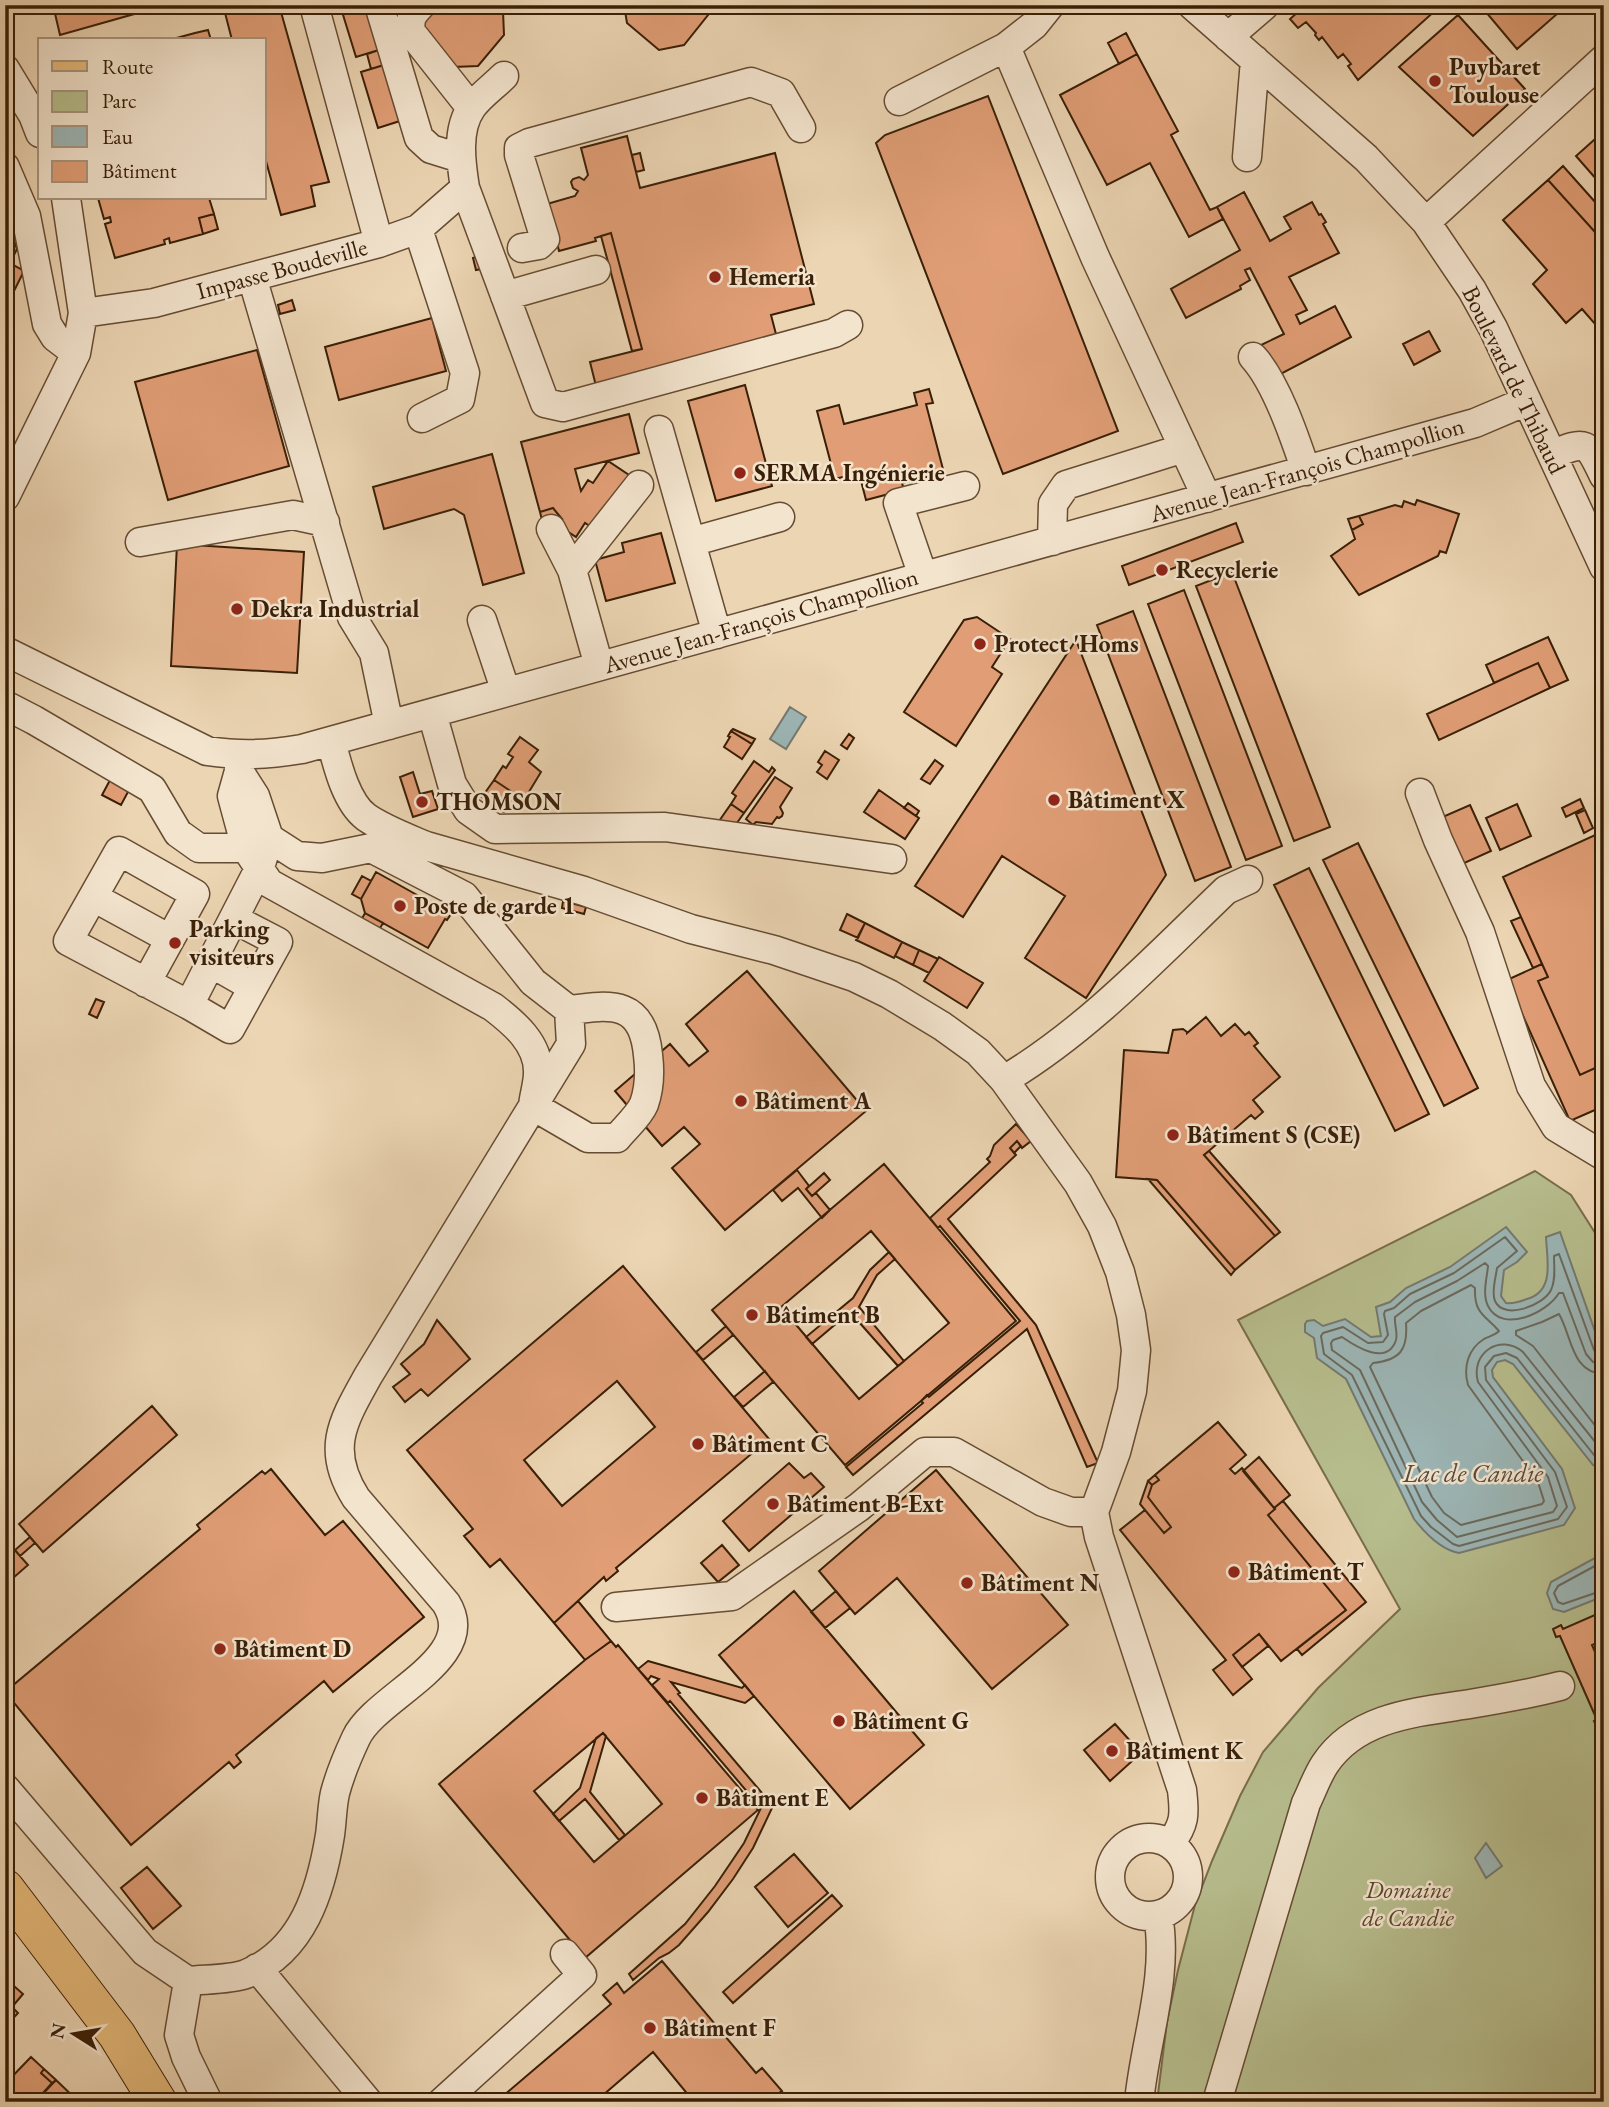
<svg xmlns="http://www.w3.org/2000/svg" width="1609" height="2107" viewBox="0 0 1609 2107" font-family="'EB Garamond',serif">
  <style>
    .green { fill: #b7bd8d; stroke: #786e4a; stroke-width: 2 }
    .water { fill: #9cb6b6; stroke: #747a70; stroke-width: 2 }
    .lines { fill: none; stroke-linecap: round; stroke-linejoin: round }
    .shore { stroke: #6a6a5e; stroke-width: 2 }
    .building { fill: #e19e76; stroke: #391f07; stroke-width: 2; fill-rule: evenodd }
    .minor-casing { stroke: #664c32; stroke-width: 31 }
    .major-casing { stroke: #391f07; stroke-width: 39 }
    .minor { stroke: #f3e4ce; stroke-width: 28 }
    .major { stroke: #e6ba7a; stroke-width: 37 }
    .poi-dot { fill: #8f2418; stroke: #f3e4ce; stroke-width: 2.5 }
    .labels { text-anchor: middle; stroke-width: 5; stroke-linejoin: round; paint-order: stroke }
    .poi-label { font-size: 24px; font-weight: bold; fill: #391f07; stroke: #f3e4ce; text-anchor: start }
    .street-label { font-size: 24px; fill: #391f07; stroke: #f3e4ce }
    .park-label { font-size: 24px; font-style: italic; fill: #584628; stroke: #f3e4ce }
    .water-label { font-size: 26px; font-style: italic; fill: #574c3c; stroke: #f3e4ce }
  </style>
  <rect width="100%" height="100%" fill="#ecd5b3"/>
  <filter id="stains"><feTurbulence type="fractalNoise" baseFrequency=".00286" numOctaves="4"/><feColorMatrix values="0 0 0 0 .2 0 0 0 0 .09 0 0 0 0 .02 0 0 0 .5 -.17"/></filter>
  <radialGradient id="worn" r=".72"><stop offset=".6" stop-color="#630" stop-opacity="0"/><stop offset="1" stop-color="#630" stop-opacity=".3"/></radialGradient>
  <path class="green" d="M1535,1171L1571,1195L1604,1247V2102H1157L1167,2022L1178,1970L1195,1905L1212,1861L1240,1796L1263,1752L1318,1688L1400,1609L1238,1320Z"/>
  <path class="water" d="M790,707L806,717L786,749L770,739Z
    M1506,1227L1527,1252L1517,1262L1504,1270L1501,1296L1506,1303C1513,1304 1519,1302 1527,1299C1555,1291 1547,1260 1546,1237L1560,1232L1604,1357V1470L1593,1465L1513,1364L1505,1360L1497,1362L1492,1370L1493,1377L1562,1469L1575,1508L1564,1525L1459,1553C1442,1550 1425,1533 1414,1519L1346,1379L1317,1358L1314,1338L1305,1332V1324L1307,1321L1314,1320L1323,1326L1345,1319L1371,1337L1381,1336L1376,1307L1390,1302L1406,1288L1450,1267Z
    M1604,1553V1596L1564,1612L1553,1609L1547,1593L1551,1582Z
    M1486,1843L1502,1866L1486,1878L1475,1858Z"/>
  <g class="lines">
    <path class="shore" d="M1471,1285L1475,1288C1474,1314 1485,1315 1499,1331C1495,1335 1490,1336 1484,1339C1468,1349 1463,1367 1468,1385L1538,1482L1544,1501L1542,1504L1461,1525L1444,1513L1432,1497L1370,1367L1373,1363C1400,1360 1408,1350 1406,1323L1421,1311Z
      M1604,1355L1598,1354L1594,1350L1559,1254L1554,1256C1554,1267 1556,1280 1551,1290C1544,1305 1504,1321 1495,1301C1491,1292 1496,1277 1497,1268L1517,1251L1505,1237L1454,1273L1410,1294L1394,1308L1385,1311L1384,1314L1388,1335L1383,1342L1368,1343L1343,1327L1323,1333L1321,1336L1324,1354L1352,1375L1421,1516L1431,1527L1453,1544L1459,1546L1558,1519L1567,1507L1555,1472L1486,1380L1485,1367L1494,1356L1506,1353L1517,1358L1598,1460L1604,1462
      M1604,1364L1593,1362L1586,1354L1563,1293H1559C1547,1313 1502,1334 1488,1306C1482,1294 1487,1278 1488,1266L1485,1263L1457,1281L1415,1302L1395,1317C1394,1324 1398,1332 1396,1340C1387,1367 1355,1346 1342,1337L1333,1340L1331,1343L1332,1350L1360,1370L1422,1502L1437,1520L1457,1537L1553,1512L1557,1506L1548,1477L1478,1382C1470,1353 1500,1333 1523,1352L1604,1453
      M1604,1374C1571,1373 1572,1336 1559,1314L1542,1322L1516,1331V1335L1533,1346L1604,1437
      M1604,1561L1558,1586L1554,1593L1558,1602L1563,1604L1604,1590"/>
  </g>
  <path class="building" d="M53,5H158L159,7L60,35Z
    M223,5H279L329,182L311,186L315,206L281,215L264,154V40H232Z
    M340,5H369L382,49L356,57Z
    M430,5H509L503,11L504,35L478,66L453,67L423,40L420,16Z
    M624,5H716L684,45L659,50L627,23Z
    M1306,5H1433L1437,9L1358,80L1348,66L1351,64L1343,54L1338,58L1322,37L1319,40L1315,35L1316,33L1306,22L1298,28L1290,19Z
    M1480,5H1549L1557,14L1517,49Z
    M1549,5H1568L1557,14Z
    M1458,15L1525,89L1473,136L1399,67Z
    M208,30L211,40H169L195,33Z
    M1126,33L1137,54L1119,64L1108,43Z
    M382,49L387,64L371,69L367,54Z
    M1137,54L1178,131L1171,135L1210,210L1217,207L1223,219L1189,237L1150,163L1107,185L1060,95Z
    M387,64L403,120L378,128L361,72Z
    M988,96L1118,431L1003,474L876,143L885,135Z
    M1604,131V188L1576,156Z
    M627,136L640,188L775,153L814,304L771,315L777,338L596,386L590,362L642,349L611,233L595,238L596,241L559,251L547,204L575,196L578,191L573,188L571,182L573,179L579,177L584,180L588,175L581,148Z
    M640,153L644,170L636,172L632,155Z
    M1563,166L1604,212V242L1548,180Z
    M1548,180L1604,242V317L1595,324L1582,309L1566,323L1533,284L1547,270L1503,220Z
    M1244,192L1270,241L1291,229L1284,217L1312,202L1319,215L1321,214L1326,222L1323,224L1339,253L1289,277L1307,310L1296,315L1300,324L1335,306L1351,337L1275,377L1259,346L1284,334L1250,268L1245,270L1250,280L1240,286L1241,289L1186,318L1171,289L1240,250L1217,207Z
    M98,198H209L214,214L199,218L203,234L170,243L169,238L164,240L165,244L115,258L105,224L111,222L110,217L104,219Z
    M214,214L218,229L203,234L199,218Z
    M5,215L17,249L10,263L24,271L5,309Z
    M611,233L642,349L632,351L601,236Z
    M479,256L482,269L476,270L473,258Z
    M292,300L295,310L280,314L278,305Z
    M432,318L446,371L339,400L325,347Z
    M1429,331L1440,351L1414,365L1403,344Z
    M257,350L289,466L168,500L135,382Z
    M745,385L772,486L716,501L688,401Z
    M929,389L933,403L926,404L944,473L902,483L904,490L866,500L859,473L835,479L817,411L839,405L844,424L917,405L914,393Z
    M629,414L639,453L575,469L581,491L588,480L593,483L608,461L632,477L594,529L585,523L576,537L558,525L562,519L553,508L540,512L521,442Z
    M492,454L524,573L483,585L464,515L454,509L384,529L373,487Z
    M1417,500L1459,514L1446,553L1440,551L1438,556L1359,595L1331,556L1355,539L1352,530L1363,524L1359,516L1395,505L1402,507L1404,501L1415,505Z
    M553,508L562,519L543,524L540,512Z
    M1359,516L1363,524L1352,530L1348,519Z
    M1236,523L1243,542L1129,585L1122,566Z
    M661,533L675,583L606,601L595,560L624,552L622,543Z
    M177,544L304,552L297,673L171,666Z
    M1232,572L1330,827L1294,841L1196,586Z
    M1184,590L1282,846L1246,860L1148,604Z
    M1133,611L1231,867L1195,881L1097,625Z
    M977,617L1010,639L992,667L1002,674L956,746L904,712L964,620Z
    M1548,637L1568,680L1550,688L1538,663L1494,683L1486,665Z
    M1076,640L1166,875L1086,998L1025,958L1065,896L1002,856L963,917L915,886Z
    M1538,663L1550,688L1439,740L1427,714Z
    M733,729L755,739L752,744L731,731Z
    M731,731L752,744L742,759L724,747L730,737L728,736Z
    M849,734L854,738L847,749L841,745Z
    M520,737L538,750L529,762L541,772L521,805L512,799L515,794L494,780L503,766L506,768L513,757L508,754Z
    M825,751L839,760L827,779L817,772L822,765L818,762Z
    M935,760L943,766L930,784L921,779Z
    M754,761L769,772L772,767L775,770L744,813L731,804L736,796L732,793Z
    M413,772L420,794L432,791L438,809L413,817L400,777Z
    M775,777L792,788L780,807L783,813L782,816L779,818L777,817L772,824L756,822L753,825L746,819Z
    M110,780L129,790L121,805L102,795Z
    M494,780L515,794L504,812L482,797Z
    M879,790L919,818L905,839L864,812Z
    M1580,799L1584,808L1566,817L1562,808Z
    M908,803L919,811L916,816L904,808Z
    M731,804L744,813L734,827L717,824Z
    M1517,804L1531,836L1500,850L1486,818Z
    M1470,805L1491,851L1460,865L1438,819Z
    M1585,810L1593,828L1584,833L1576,814Z
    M1604,831V1064L1580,1075L1538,981L1548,977L1503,877Z
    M1358,843L1478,1088L1444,1106L1323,860Z
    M1309,868L1429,1114L1395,1131L1274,885Z
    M376,872L451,914L447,920L445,919L428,948L365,913L361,899Z
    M362,876L371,881L361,899L352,894Z
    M563,901L586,907L584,914L562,908Z
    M365,913L383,923L378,932L360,922Z
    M847,914L865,923L858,938L840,930Z
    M1521,917L1542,964L1533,968L1511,921Z
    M865,923L902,942L894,958L856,940Z
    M902,942L919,950L913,965L895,956Z
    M919,950L938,959L929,973L913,965Z
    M939,957L983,983L967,1008L924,981Z
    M1542,964L1548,977L1538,981L1580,1075L1604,1064V1106L1570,1121L1507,980Z
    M747,971L866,1111L725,1230L672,1168L700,1144L684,1127L662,1146L615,1091L670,1044L689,1066L708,1051L686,1024Z
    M96,999L104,1002L97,1018L89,1014Z
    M1206,1017L1221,1036L1235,1024L1245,1035L1249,1032L1258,1043L1254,1046L1280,1077L1253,1100L1263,1112L1255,1119L1251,1115L1204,1155L1275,1236L1235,1270L1157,1180L1116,1177L1124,1050L1168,1053L1173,1030L1183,1029L1187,1032V1033Z
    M1016,1124L1031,1141L1022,1148L1017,1141L1010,1148L1016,1155L948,1219L1036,1325L1098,1463L1087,1467L1027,1329L853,1475L846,1467L923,1403L921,1401L927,1395L929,1397L1020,1321L940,1226L938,1228L930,1218L990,1162L987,1159L990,1156L994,1145Z
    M1017,1141L1021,1146L1014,1153L1010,1148Z
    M1209,1151L1280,1232L1275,1236L1204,1155Z
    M884,1164L1016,1321L845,1465L712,1310ZM871,1231L949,1323L859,1399L781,1307Z
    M797,1170L809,1186L806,1189L812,1196L816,1193L830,1210L822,1218L798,1188L782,1201L773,1190Z
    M824,1173L830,1180L812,1196L806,1189Z
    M1148,1179L1157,1180L1235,1270L1231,1275Z
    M889,1252L895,1259L877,1275L859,1307L904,1361L898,1366L850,1312L812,1344L806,1337L853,1298L870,1270Z
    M623,1266L769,1439L616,1568L618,1571L606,1581L604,1577L554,1623L500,1559L490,1567L464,1536L473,1529L407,1450ZM617,1381L655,1427L562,1506L524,1460Z
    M437,1320L470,1359L428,1396L421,1389L405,1402L393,1387L410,1374L401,1364L424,1344Z
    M726,1326L733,1335L703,1360L696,1352Z
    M765,1371L773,1382L743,1407L734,1397Z
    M152,1406L177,1435L43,1552L19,1524Z
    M1218,1422L1246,1455L1230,1469L1235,1474L1242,1468L1275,1509L1268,1515L1346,1610L1281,1661L1259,1634L1233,1655L1252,1679L1233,1695L1213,1670L1226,1660L1120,1530L1145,1510L1164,1533L1171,1527L1148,1497L1152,1485L1159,1480L1155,1475Z
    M1259,1457L1290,1495L1274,1508L1243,1471Z
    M789,1463L804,1478L811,1473L824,1487L749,1551L723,1521Z
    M271,1469L325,1535L343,1521L424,1617L333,1692L324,1681L236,1755L241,1762L234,1768L229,1762L131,1845L5,1692L200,1529L197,1525L262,1471L265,1474Z
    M936,1470L1068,1625L992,1689L897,1578L855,1614L819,1571Z
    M1155,1475L1159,1480L1152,1485L1148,1481Z
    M1148,1481L1152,1485L1148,1497L1171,1527L1164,1533L1140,1504Z
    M1283,1501L1366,1602L1302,1655L1297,1649L1346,1610L1268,1515L1275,1509L1274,1508Z
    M30,1537L35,1543L20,1556L15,1550Z
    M5,1539L28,1565L5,1585Z
    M722,1545L739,1565L718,1582L701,1563Z
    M794,1591L924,1745L850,1809L719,1655Z
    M836,1591L850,1608L825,1628L811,1612Z
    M578,1601L611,1641L585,1660L554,1623Z
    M1604,1611V1640L1592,1645L1604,1673V1726L1597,1728L1594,1721L1597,1720L1560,1636L1556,1637L1553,1629L1561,1625L1563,1629Z
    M1259,1634L1268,1646L1242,1667L1233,1655Z
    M611,1641L616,1647L618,1645L638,1669L758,1810L585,1958L439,1784L585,1660ZM603,1733L662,1804L594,1862L534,1791Z
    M648,1661L742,1688L745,1685L754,1696L745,1703L671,1682L680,1693L678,1694L773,1806L753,1848L733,1879L708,1912L679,1945L669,1953L659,1958L633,1980L629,1974L685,1924L715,1886L744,1843L761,1808L670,1701L668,1703L652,1685L659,1679L651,1676L648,1680L638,1669Z
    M1115,1724L1141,1753L1110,1781L1084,1750Z
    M603,1733L606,1736L590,1792L625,1835L619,1840L585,1799L559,1821L553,1814L580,1788L596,1738Z
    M794,1854L828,1893L788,1927L755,1887Z
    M147,1867L181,1906L153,1929L121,1888Z
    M832,1895L842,1906L733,2003L723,1992Z
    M662,1961L756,2073L762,2068L782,2091L776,2095L781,2102H694L653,2052L595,2102H496L611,2004L603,1995L617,1983L624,1993Z
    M5,1978L23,1994L12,2007L18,2013L6,2026Z
    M31,2057L44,2069L41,2073L52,2083L35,2102H18L5,2090V2084Z
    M44,2069L56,2080L52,2083L41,2073Z
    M56,2080L79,2102H39L37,2100Z"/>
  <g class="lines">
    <g class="minor-casing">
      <path id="minor" d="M314,5L379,243
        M379,5L419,138L431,149L460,158
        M421,5C412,14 409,19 411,32L471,108
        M1192,5L1366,158L1426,222L1472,290L1493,328L1604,567
        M1228,37L1265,5
        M1006,47L1095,257L1207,498
        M5,69L33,115L40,133
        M504,76C494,86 480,96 472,107C456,129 461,163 465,188L545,403L563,407L834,333L848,325
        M899,101L1006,47L1034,25L1050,5
        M1247,157L1255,60
        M5,167L26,216L47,324L55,337L76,353
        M1426,222L1604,59
        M418,229L465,373L460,399L422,418
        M522,248L539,245L545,239L519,155V148L529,143L751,82L781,93L801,128
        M252,277L352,617L374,653L389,725
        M505,296L596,270
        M83,313L154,303L379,243L418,229L465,188
        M1253,357C1276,382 1295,438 1306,471
        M659,430L717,634
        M1552,455C1587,439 1588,443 1604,476
        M5,497L76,353L83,313L66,198
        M551,529L572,570L599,666
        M1052,541L1053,504L1066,485L1184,448
        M140,542L293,515L325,522
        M691,542L780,517
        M572,570L639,485
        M923,576L898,503L965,486
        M482,620L506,692
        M5,651L207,751C243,756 265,755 302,749L1475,423L1527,401
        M5,705L34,720L152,789L178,833L199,848H246
        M432,713L452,784L468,810L495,829L665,827L892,859
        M331,741C337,764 346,802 366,817C383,829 407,838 426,846L584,891L691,929L774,950L854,977L889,994L942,1026L978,1052L1004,1080L1078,1183L1102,1226L1120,1272L1131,1315L1136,1350L1132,1391L1116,1452L1094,1512L1099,1537L1182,1790C1185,1815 1185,1824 1170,1844
        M1420,793L1438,840L1480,932L1531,1086L1556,1127L1604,1156
        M269,838L297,856L322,858L371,848L464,896L533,982L569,1010L571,1044L533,1106L588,1138H617C625,1128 639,1116 644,1104C650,1087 650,1071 648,1055C643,1001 613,1004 569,1010
        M93,897L170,939
        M211,963L253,987
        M146,983L195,894L119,851L68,941L189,1005L260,867L269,838L255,796L239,771
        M189,1005L230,1029L278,942L234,919
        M1004,1080C1088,1030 1156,957 1226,890L1248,880
        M616,1607L732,1596L859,1507L925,1452H954L1043,1502L1071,1512H1094
        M5,1788L145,1952L188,1981
        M1110 1877a39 39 0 1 1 78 0a39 39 0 1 1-78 0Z
        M257,1968L368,2102
        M208,2102L186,2057L179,2035L188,1981C204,1979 230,1980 246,1974C303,1951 321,1891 330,1835C332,1821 332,1806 335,1793C340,1774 348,1755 356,1738C375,1696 481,1659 446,1603L356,1498C325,1449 343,1421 368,1376L533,1106C534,1095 538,1084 538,1073C539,1044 514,1023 493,1007L269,883L246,848L232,796L239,771V755
        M442,2102L582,1975L565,1954
        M1139,2102C1145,2040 1169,1977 1158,1915
        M1217,2102L1306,1803C1312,1791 1317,1776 1325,1764C1357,1716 1418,1712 1470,1704C1500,1699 1530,1694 1560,1686"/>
    </g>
    <g class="major-casing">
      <path id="major" d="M5,1888L117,2035L158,2102"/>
    </g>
    <use href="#minor" class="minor"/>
    <use href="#major" class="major"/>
  </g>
  <g class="poi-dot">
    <circle cx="1435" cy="81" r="7"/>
    <circle cx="715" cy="277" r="7"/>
    <circle cx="740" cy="473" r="7"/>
    <circle cx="1162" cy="570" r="7"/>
    <circle cx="237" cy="609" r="7"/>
    <circle cx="980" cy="644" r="7"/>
    <circle cx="1054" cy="800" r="7"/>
    <circle cx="422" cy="802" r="7"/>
    <circle cx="400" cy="906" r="7"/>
    <circle cx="175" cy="943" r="7"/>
    <circle cx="741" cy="1101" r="7"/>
    <circle cx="1173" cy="1135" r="7"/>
    <circle cx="752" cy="1315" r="7"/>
    <circle cx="698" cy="1444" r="7"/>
    <circle cx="773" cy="1504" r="7"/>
    <circle cx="1234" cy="1572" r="7"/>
    <circle cx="967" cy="1583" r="7"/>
    <circle cx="220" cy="1649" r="7"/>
    <circle cx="839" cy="1721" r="7"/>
    <circle cx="1112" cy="1751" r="7"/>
    <circle cx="702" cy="1798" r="7"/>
    <circle cx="650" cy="2028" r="7"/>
  </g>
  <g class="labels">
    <g class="poi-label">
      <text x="1449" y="75">Puybaret<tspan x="1449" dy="28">Toulouse</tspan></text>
      <text x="729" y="285">Hemeria</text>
      <text x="754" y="481">SERMA Ingénierie</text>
      <text x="1176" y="578">Recyclerie</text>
      <text x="251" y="617">Dekra Industrial</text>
      <text x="994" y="652">Protect 'Homs</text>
      <text x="1068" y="808">Bâtiment X</text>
      <text x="436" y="810">THOMSON</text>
      <text x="414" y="914">Poste de garde 1</text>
      <text x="189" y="937">Parking<tspan x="189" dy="28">visiteurs</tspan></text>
      <text x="755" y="1109">Bâtiment A</text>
      <text x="1187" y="1143">Bâtiment S (CSE)</text>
      <text x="766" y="1323">Bâtiment B</text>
      <text x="712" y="1452">Bâtiment C</text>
      <text x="787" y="1512">Bâtiment B-Ext</text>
      <text x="1248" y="1580">Bâtiment T</text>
      <text x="981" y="1591">Bâtiment N</text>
      <text x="234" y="1657">Bâtiment D</text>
      <text x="853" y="1729">Bâtiment G</text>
      <text x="1126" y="1759">Bâtiment K</text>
      <text x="716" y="1806">Bâtiment E</text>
      <text x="664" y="2036">Bâtiment F</text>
    </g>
    <g class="street-label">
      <text transform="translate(282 269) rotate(-15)" y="8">Impasse Boudeville</text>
      <text transform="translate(1514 380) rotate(64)" y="8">Boulevard de Thibaud</text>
      <text transform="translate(1307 470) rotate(-16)" y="8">Avenue Jean-François Champollion</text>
      <text transform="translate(761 621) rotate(-16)" y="8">Avenue Jean-François Champollion</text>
    </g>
    <g class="park-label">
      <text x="1408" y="1898">Domaine<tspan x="1408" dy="28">de Candie</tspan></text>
    </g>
    <g class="water-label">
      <text x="1473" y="1482">Lac de Candie</text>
    </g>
  </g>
  <rect width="1609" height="2107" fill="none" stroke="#ecd5b3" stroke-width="28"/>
  <rect x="7" y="7" width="1595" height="2093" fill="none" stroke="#391f07" stroke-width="3.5"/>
  <rect x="14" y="14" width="1581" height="2079" fill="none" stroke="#391f07" stroke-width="2"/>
  <rect x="38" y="38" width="228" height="161" fill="#f3e4ce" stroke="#a9957e" stroke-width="2"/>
  <rect x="52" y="61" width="35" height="10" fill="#e6ba7a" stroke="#a9957e" stroke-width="2"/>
  <text x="102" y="74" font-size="21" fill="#391f07">Route</text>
  <rect x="52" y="91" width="35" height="21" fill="#b7bd8d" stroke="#a9957e" stroke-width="2"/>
  <text x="102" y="108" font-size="21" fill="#391f07">Parc</text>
  <rect x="52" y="126" width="35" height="21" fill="#9cb6b6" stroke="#a9957e" stroke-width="2"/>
  <text x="102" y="144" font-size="21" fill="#391f07">Eau</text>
  <rect x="52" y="161" width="35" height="21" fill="#e19e76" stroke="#a9957e" stroke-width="2"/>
  <text x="102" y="178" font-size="21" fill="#391f07">Bâtiment</text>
  <g transform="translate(74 2034) rotate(281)" stroke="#f3e4ce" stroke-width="5" paint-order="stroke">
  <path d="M0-5L12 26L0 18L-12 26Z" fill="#391f07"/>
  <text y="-10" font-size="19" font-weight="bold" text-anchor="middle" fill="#391f07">N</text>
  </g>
  <rect width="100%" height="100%" filter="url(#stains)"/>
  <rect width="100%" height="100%" fill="url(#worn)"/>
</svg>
